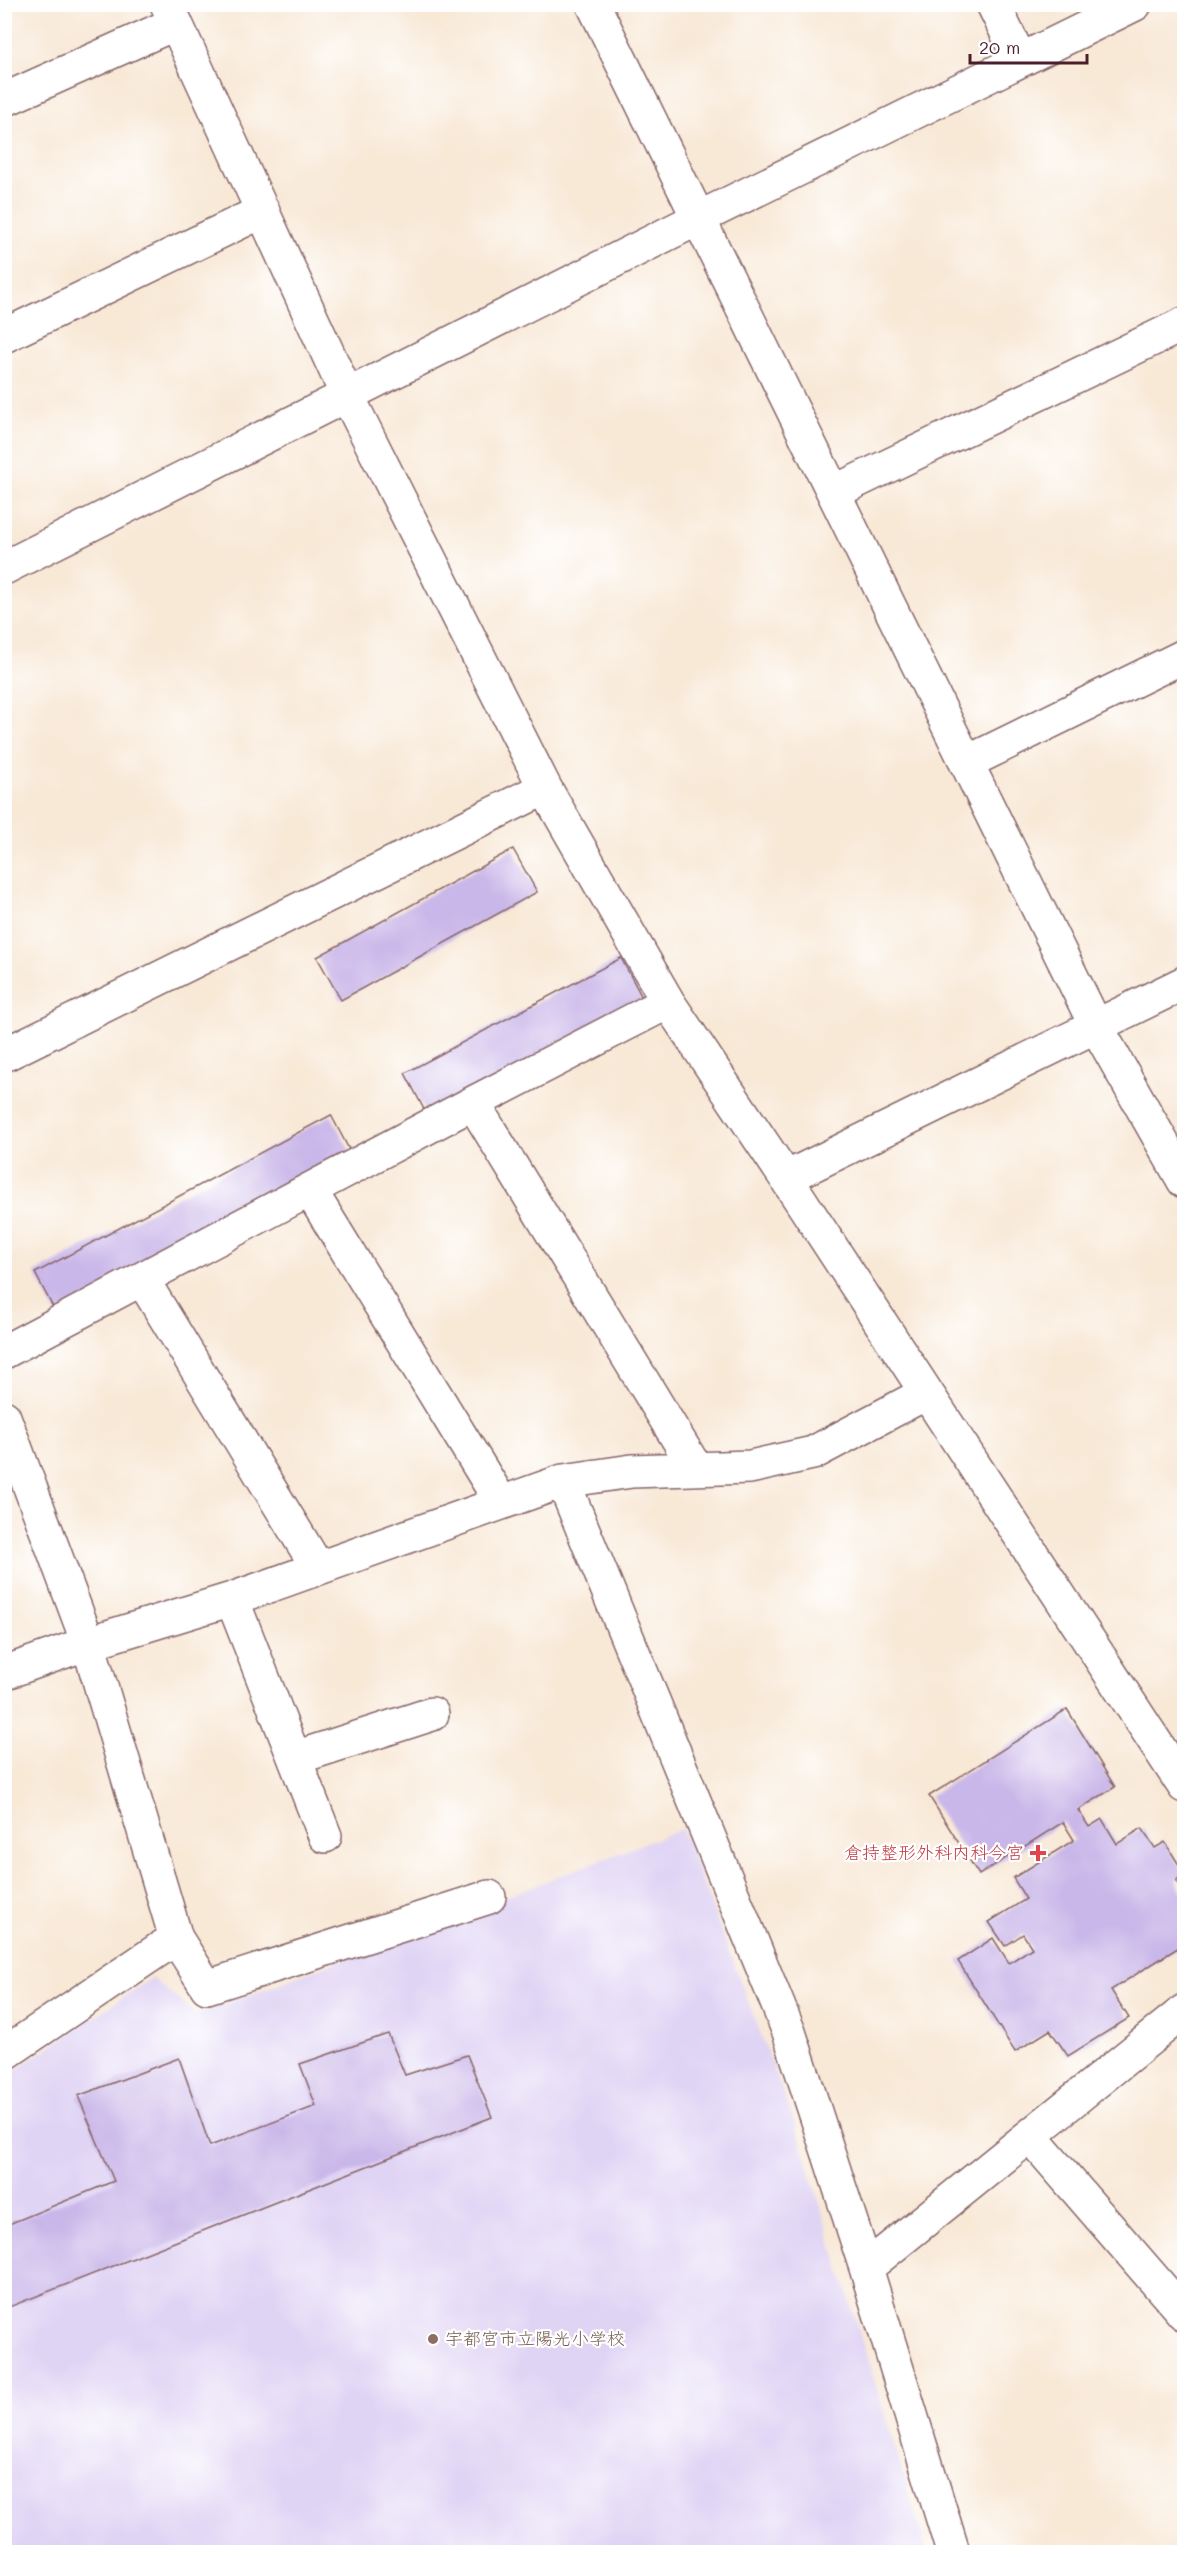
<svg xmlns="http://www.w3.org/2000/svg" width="1189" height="2557" viewBox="0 0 1189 2557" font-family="Mali,'Klee One',sans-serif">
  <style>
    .built { fill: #e0d4f4 }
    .building { fill: #cab7e9 }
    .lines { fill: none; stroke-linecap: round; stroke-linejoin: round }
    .street-casing { stroke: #876567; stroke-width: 36 }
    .street { stroke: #fff; stroke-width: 33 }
    .health-dot { fill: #e0444e; stroke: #fff; stroke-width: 2 }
    .education-dot { fill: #8d6e63; stroke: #fff; stroke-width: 2 }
    .labels { text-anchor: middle; stroke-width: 4.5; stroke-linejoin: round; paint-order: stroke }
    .health-label { font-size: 18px; fill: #be3a42; stroke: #fff; text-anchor: end }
    .education-label { font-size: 18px; fill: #785e54; stroke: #fff; text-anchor: start }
  </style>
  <rect width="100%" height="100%" fill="#fff"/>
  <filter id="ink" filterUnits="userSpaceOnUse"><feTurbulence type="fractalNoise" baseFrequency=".0167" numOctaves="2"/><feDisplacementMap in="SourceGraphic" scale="12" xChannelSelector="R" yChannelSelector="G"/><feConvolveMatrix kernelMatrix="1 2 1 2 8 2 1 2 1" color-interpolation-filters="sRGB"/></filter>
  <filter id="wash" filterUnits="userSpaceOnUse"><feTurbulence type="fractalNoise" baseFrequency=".008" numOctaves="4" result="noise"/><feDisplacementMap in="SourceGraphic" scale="24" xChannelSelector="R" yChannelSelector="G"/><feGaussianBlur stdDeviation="1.35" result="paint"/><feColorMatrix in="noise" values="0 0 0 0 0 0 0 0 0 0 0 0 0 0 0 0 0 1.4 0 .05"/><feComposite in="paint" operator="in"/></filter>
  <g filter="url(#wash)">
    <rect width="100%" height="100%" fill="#f8e8d6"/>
    <path class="built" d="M682,1829L796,2126L927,2552H5V2077L152,1978L197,2015Z"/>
    <g id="blocks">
      <path class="building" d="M513,849L537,892L341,1000L317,957Z
        M621,958L644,1001L428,1117L405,1073Z
        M331,1115L352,1155L56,1313L35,1273Z
        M1067,1709L1115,1787L1078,1810L1089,1827L1102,1819L1117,1844L1142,1828L1155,1848L1165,1842L1184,1873L1176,1881L1184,1895V1944L1111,1990L1129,2018L1068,2056L1050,2030L1015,2052L958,1961L993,1938L1009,1963L1032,1948L1023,1934L1005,1946L989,1922L1026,1899L1013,1878L1074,1840L1063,1822L979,1875L929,1796Z
        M388,2034L405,2075L467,2055L492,2117L4,2309V2226L114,2181L78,2096L179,2058L210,2146L316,2106L300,2064Z"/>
    </g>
  </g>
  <g filter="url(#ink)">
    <use href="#blocks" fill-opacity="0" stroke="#876567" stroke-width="1.5"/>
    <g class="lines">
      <g class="street-casing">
        <path id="street" d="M167,4L347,395L545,788L668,1002L786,1178L1184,1786
          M593,4L1096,1026L1184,1181
          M993,4L1020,59
          M4,100L176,23
          M4,336L263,211
          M834,492L1184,324
          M4,568L697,219L1135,4
          M966,763L1184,656
          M4,1055L545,788
          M473,1103L695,1467
          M786,1178L1184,983
          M310,1190L501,1502
          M142,1279L318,1568
          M4,1352L473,1103L668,1002
          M4,1417L88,1643L176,1938L4,2054
          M563,1481L789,2032L866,2268L953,2552
          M232,1599L325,1836
          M4,1673L88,1643L232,1599L563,1481L632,1471L750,1467L813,1453L926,1393
          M295,1758L432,1714
          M176,1938L207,1987L489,1897
          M1030,2136L1184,2314
          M866,2268L1184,2011"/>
      </g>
      <use href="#street" class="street"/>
    </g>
  </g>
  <path class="health-dot" d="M1035 1844h6v6h6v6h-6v6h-6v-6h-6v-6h6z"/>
  <circle class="education-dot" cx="433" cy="2339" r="6"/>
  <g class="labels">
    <g class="health-label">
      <text x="1024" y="1859">倉持整形外科内科今宮</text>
    </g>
    <g class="education-label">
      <text x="445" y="2345">宇都宮市立陽光小学校</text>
    </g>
  </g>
  <rect width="1189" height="2557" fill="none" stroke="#fff" stroke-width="24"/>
  <path d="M970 54v9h117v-9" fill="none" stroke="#4a1f2b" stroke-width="3"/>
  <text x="979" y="54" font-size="18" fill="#4a1f2b" stroke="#ffffff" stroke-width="4.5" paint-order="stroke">20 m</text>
</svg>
